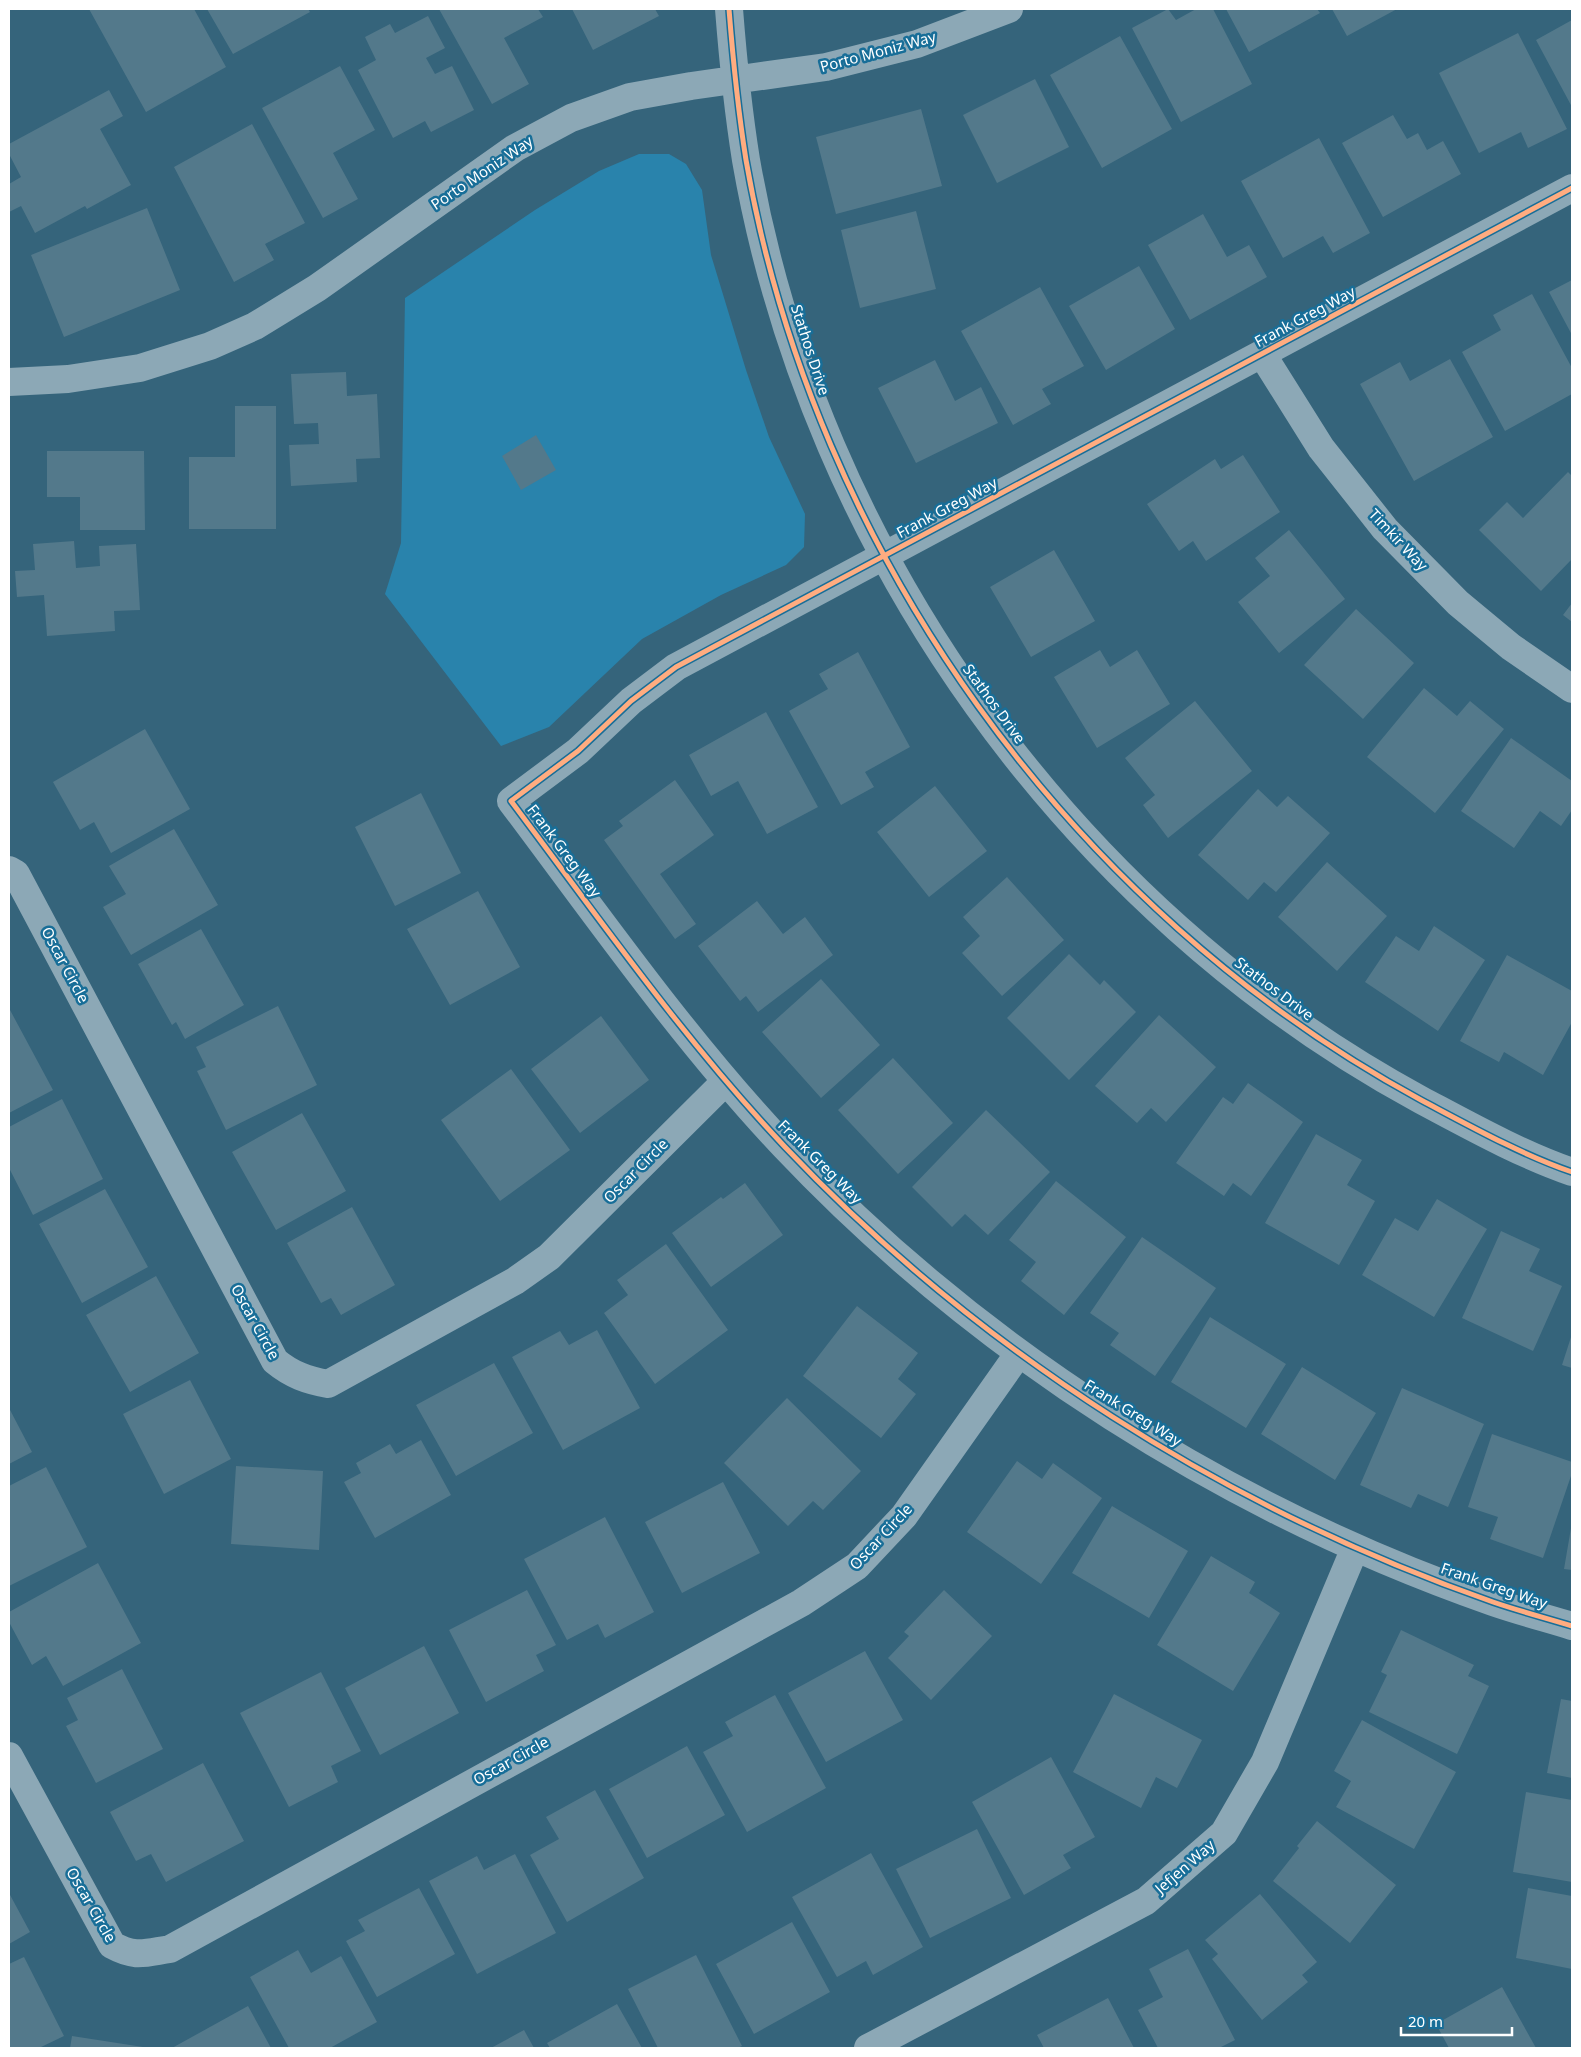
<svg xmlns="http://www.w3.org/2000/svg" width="1581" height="2057" viewBox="0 0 1581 2057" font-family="'Noto Sans',sans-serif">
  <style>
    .green { fill: #2983ac }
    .building { fill: #53798b }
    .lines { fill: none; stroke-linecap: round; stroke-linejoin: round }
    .minor { stroke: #8ca8b6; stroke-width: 28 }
    .cycleway-casing { stroke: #186e98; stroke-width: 8 }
    .cycleway { stroke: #ffac80; stroke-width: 5 }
    .labels { text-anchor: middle; stroke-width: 5; stroke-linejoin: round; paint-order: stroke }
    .street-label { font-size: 15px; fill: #fff; stroke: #186e98 }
  </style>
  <rect width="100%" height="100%" fill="#35647b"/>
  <path class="green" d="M639,154H669L686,164L702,190L711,255L746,370L769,437L805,514L804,547L786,565L721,595L642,639L549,727L501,746L385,594L401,543L405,298L535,210L599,171Z"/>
  <path class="building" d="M89,9H194L226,67L146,112Z
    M207,9H308L310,12L233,54Z
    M439,9H538L543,17L504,38L529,84L492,104Z
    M572,9H655L659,16L593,50Z
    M1168,9L1176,20L1196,9H1213L1252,84L1181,122L1132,28Z
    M1226,9H1317L1320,13L1249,52Z
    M1332,9H1397L1347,36Z
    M428,16L445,48L426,58L435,74L452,66L474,110L431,132L425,121L393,138L358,70L376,60L365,37L390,24L395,33Z
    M1572,20V107L1536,40Z
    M1518,33L1567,129L1528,148L1521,132L1479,153L1439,73Z
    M1120,36L1172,129L1102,168L1050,75Z
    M340,66L375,130L333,153L358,199L323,218L262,108Z
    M1035,79L1069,147L997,183L963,115Z
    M109,90L123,116L100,129L131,185L87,209L85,206L35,233L21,206L9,212V184L21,177L9,154V144Z
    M921,109L942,186L836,214L816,137Z
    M1393,115L1407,139L1418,133L1427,150L1443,141L1461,174L1383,217L1342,143Z
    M252,124L305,223L265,244L274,260L234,282L174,167Z
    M1319,138L1370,233L1333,253L1323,236L1283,258L1241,181Z
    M147,208L180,290L64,337L31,255Z
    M916,211L936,289L860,308L841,230Z
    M1203,214L1227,257L1249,245L1267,277L1190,320L1148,245Z
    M1139,266L1175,329L1106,370L1069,306Z
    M1572,280V335L1549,292Z
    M1040,287L1084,366L1042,389L1051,404L1013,425L961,331Z
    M1532,294L1572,368V394L1505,431L1462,352L1501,330L1493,315Z
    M1450,359L1493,437L1414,481L1360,384L1400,362L1410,381Z
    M935,360L955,401L981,387L998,423L916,463L878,388Z
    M346,372L347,396L377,394L380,458L356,459L357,482L291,486L289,445L319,444L318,423L294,424L291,374Z
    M235,406H276V529H189V457H235Z
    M536,435L556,470L521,490L502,456Z
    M47,451H144L145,530H80V497H47Z
    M1243,455L1280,512L1206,561L1193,541L1179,551L1147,504L1215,459L1221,469Z
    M1568,472L1572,476V559L1541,591L1479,530L1507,502L1523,518Z
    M1289,530L1345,599L1279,653L1238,602L1270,576L1255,558Z
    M74,541L76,568L100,566L99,546L136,544L140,610L114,611L115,631L47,636L44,595L17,597L15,571L35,570L33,544Z
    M1054,550L1095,621L1031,657L990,587Z
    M1572,603V622L1563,615Z
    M1356,609L1414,663L1363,719L1304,665Z
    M1100,650L1110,667L1137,650L1170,704L1097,748L1054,677Z
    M858,652L910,747L865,772L874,787L841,805L789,711L828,689L819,674Z
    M1424,688L1457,716L1470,701L1504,729L1435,813L1367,757Z
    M1195,701L1252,771L1168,838L1143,805L1155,795L1125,758Z
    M766,712L818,807L767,834L738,781L711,796L689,755Z
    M145,729L190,809L111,853L94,822L80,830L53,782Z
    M1511,738L1572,781V810L1561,826L1540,811L1514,848L1461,811Z
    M675,780L714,835L660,874L696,924L675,939L604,840L623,826L619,821Z
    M935,786L987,851L929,897L877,832Z
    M1258,789L1277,807L1288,796L1330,833L1276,892L1264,882L1248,900L1198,855Z
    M421,793L461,873L395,906L355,827Z
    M174,829L218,905L131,955L103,907L126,894L109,866Z
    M1327,862L1387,916L1337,971L1278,917Z
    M1007,877L1064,940L1002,996L962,953L980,936L963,917Z
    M478,891L520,967L450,1005L407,929Z
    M757,901L783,934L805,917L833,955L758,1012L746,996L740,1001L698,946Z
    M1434,926L1485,960L1438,1031L1365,982L1396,936L1419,951Z
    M201,929L244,1005L185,1039L176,1022L172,1025L138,964Z
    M1069,954L1100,985L1104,980L1136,1012L1069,1080L1007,1018Z
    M1507,955L1572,991V1022L1543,1075L1504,1052L1499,1062L1460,1041Z
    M821,979L880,1045L821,1098L762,1032Z
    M278,1006L317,1085L226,1130L197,1071L206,1067L196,1047Z
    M10,1010L53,1090L9,1113V1011Z
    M1159,1015L1216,1067L1166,1122L1151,1108L1137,1123L1095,1086Z
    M601,1016L649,1080L580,1133L531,1069Z
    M893,1058L953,1123L898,1174L838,1110Z
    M511,1069L570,1150L500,1201L441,1120Z
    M1248,1083L1303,1122L1251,1196L1233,1183L1224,1196L1176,1163L1223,1097L1233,1104Z
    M62,1099L103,1179L33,1215L9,1168V1127Z
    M986,1110L1050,1172L988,1235L965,1214L952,1227L912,1187Z
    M302,1113L346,1191L276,1230L232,1152Z
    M1316,1134L1362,1160L1347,1185L1375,1201L1339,1265L1265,1223Z
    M1056,1181L1126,1237L1064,1315L1021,1281L1036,1262L1009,1240Z
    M745,1183L783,1235L711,1287L672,1233L721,1197L723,1199Z
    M105,1189L148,1267L82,1303L39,1224Z
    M1437,1199L1487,1229L1434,1317L1362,1275L1395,1218L1418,1231Z
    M352,1207L395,1285L341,1315L331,1298L321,1303L287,1243Z
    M1501,1231L1540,1249L1529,1271L1562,1286L1533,1351L1462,1318Z
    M1142,1237L1216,1288L1155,1376L1110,1345L1119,1333L1090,1313Z
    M666,1244L728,1330L655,1384L604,1313L628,1295L617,1280Z
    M156,1276L199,1353L130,1392L86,1315Z
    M857,1306L918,1353L898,1379L916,1394L881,1438L803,1376Z
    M1210,1317L1286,1364L1246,1428L1171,1382Z
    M597,1330L640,1408L563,1450L512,1357L560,1331L569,1345Z
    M1572,1334V1368L1562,1365Z
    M494,1363L533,1433L456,1476L416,1405Z
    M1302,1367L1376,1413L1335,1480L1261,1434Z
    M190,1380L231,1459L164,1494L123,1414Z
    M1402,1388L1484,1424L1448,1507L1418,1494L1411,1508L1360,1485Z
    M787,1398L861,1471L823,1510L813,1501L788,1526L724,1463Z
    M9,1408L32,1452L9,1464Z
    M1492,1434L1572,1462V1473L1543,1558L1490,1539L1498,1517L1468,1507Z
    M421,1440L451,1495L375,1538L344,1482L361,1473L356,1463L390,1444L396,1454Z
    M1017,1461L1042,1479L1053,1463L1102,1498L1041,1584L967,1532Z
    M236,1466L323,1471L319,1550L231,1544Z
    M46,1467L87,1547L9,1586V1486Z
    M723,1482L760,1553L682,1593L645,1522Z
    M1112,1506L1188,1551L1149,1618L1072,1573Z
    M605,1517L654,1612L605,1638L598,1624L567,1640L524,1559Z
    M1571,1528H1572V1570L1564,1569Z
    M1211,1556L1255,1582L1249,1593L1280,1613L1233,1691L1157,1645Z
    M98,1563L141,1643L63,1686L46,1656L32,1665L9,1622V1612Z
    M527,1590L556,1645L536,1655L544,1671L486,1702L449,1630Z
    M944,1590L992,1636L931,1700L888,1658L909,1636L904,1632Z
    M1401,1630L1474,1665L1468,1676L1489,1686L1457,1754L1369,1712L1387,1675L1381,1672Z
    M424,1646L459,1713L380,1755L345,1688Z
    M865,1651L903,1720L826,1762L788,1693Z
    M122,1669L163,1749L96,1783L66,1726L78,1720L67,1698Z
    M321,1672L361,1751L331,1766L338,1782L289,1807L240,1713Z
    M1114,1694L1202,1740L1177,1788L1156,1777L1141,1808L1073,1772Z
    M775,1695L826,1788L747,1832L703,1752L733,1736L725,1722Z
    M1561,1699L1572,1701V1778L1547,1773Z
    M1362,1720L1456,1772L1414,1849L1336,1807L1351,1781L1334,1771Z
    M687,1746L725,1815L647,1858L609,1789Z
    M1051,1757L1095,1837L1063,1855L1071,1868L1024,1895L972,1802Z
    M203,1763L244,1841L166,1882L151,1854L136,1861L110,1812Z
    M595,1790L644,1878L567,1922L530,1855L559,1839L546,1817Z
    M1526,1792L1572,1800V1882L1513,1872Z
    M1317,1821L1396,1885L1350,1943L1273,1881L1299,1848L1297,1846Z
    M977,1829L1011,1898L930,1938L896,1869Z
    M871,1853L923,1947L873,1975L866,1961L837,1977L792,1897Z
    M515,1854L556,1933L477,1974L429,1881L477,1856L484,1870Z
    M419,1888L455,1954L377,1997L346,1941L365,1931L358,1920Z
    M1528,1888L1572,1896V1969L1516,1958Z
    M9,1893L30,1932L9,1944Z
    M1260,1894L1317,1962L1302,1975L1308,1982L1262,2020L1212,1959L1218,1954L1205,1940Z
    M792,1922L830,1992L754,2034L716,1964Z
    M1188,1949L1235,2040L1219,2048H1158L1138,2010L1163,1997L1149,1969Z
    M298,1950L311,1973L341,1956L377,2022L330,2048H289L250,1977Z
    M696,1955L742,2046L737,2048H658L628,1989Z
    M24,1957L64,2036L39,2048H9V1964Z
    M1502,1987L1536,2048H1449L1436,2024Z
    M1108,1998L1134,2048H1044L1037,2035Z
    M617,2004L642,2048H550L547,2043Z
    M248,2006L271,2048H172Z
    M524,2030L534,2048H491Z
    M72,2036L143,2047V2048H70Z"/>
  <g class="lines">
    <path class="minor" d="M729,9C733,60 738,110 746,160C814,552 1072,911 1421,1100C1470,1126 1520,1154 1572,1172
      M1572,188L676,667L631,701L578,751L511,801C599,918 684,1040 785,1147C979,1352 1227,1509 1493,1602C1519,1611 1546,1618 1572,1626
      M1262,354L1321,448L1385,529L1458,603L1511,647L1572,689
      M9,382L68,379L140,368L210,346L255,326L317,288L515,148L571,118L630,97L691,86L826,67L917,44L1009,9
      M9,870L16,874L275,1361C292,1375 307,1380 328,1384L515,1281L549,1257L726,1081
      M9,1756L112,1945C136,1958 144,1953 170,1949L801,1603L857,1566L904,1516L1019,1353
      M868,2048L1146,1901L1224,1833L1265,1762L1355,1548"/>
    <g class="cycleway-casing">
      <path id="cycleway" d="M729,9C733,60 738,110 746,160C814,552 1072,911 1421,1100C1470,1126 1520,1154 1572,1172
        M1572,188L676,667L631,701L578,751L511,801C599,918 684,1040 785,1147C979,1352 1227,1509 1493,1602C1519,1611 1546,1618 1572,1626"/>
    </g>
    <use href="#cycleway" class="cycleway"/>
  </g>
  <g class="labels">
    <g class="street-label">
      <text transform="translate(878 52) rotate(-15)" y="5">Porto Moniz Way</text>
      <text transform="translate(482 173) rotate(-34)" y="5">Porto Moniz Way</text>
      <text transform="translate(1305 317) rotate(-28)" y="5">Frank Greg Way</text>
      <text transform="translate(810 350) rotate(72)" y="5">Stathos Drive</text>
      <text transform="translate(947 508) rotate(-28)" y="5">Frank Greg Way</text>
      <text transform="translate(1398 540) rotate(47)" y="5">Timkir Way</text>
      <text transform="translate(994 704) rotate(54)" y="5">Stathos Drive</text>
      <text transform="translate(564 851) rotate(53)" y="5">Frank Greg Way</text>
      <text transform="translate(65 965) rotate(62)" y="5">Oscar Circle</text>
      <text transform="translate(1274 989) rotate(37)" y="5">Stathos Drive</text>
      <text transform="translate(820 1162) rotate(45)" y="5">Frank Greg Way</text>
      <text transform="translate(636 1171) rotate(-45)" y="5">Oscar Circle</text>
      <text transform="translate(255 1322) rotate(61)" y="5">Oscar Circle</text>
      <text transform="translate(1133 1413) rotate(32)" y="5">Frank Greg Way</text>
      <text transform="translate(881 1537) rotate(-47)" y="5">Oscar Circle</text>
      <text transform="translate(1494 1586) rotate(19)" y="5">Frank Greg Way</text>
      <text transform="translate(511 1761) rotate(-29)" y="5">Oscar Circle</text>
      <text transform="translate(1185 1867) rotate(-41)" y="5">Jefjen Way</text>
      <text transform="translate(91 1905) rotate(60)" y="5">Oscar Circle</text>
    </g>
  </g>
  <rect width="1581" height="2057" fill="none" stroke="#ffffff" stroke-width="20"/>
  <path d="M1401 2027v8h111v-8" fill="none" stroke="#ffffff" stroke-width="2.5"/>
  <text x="1408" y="2027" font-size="15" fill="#ffffff" stroke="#186e98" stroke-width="4" paint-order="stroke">20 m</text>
</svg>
